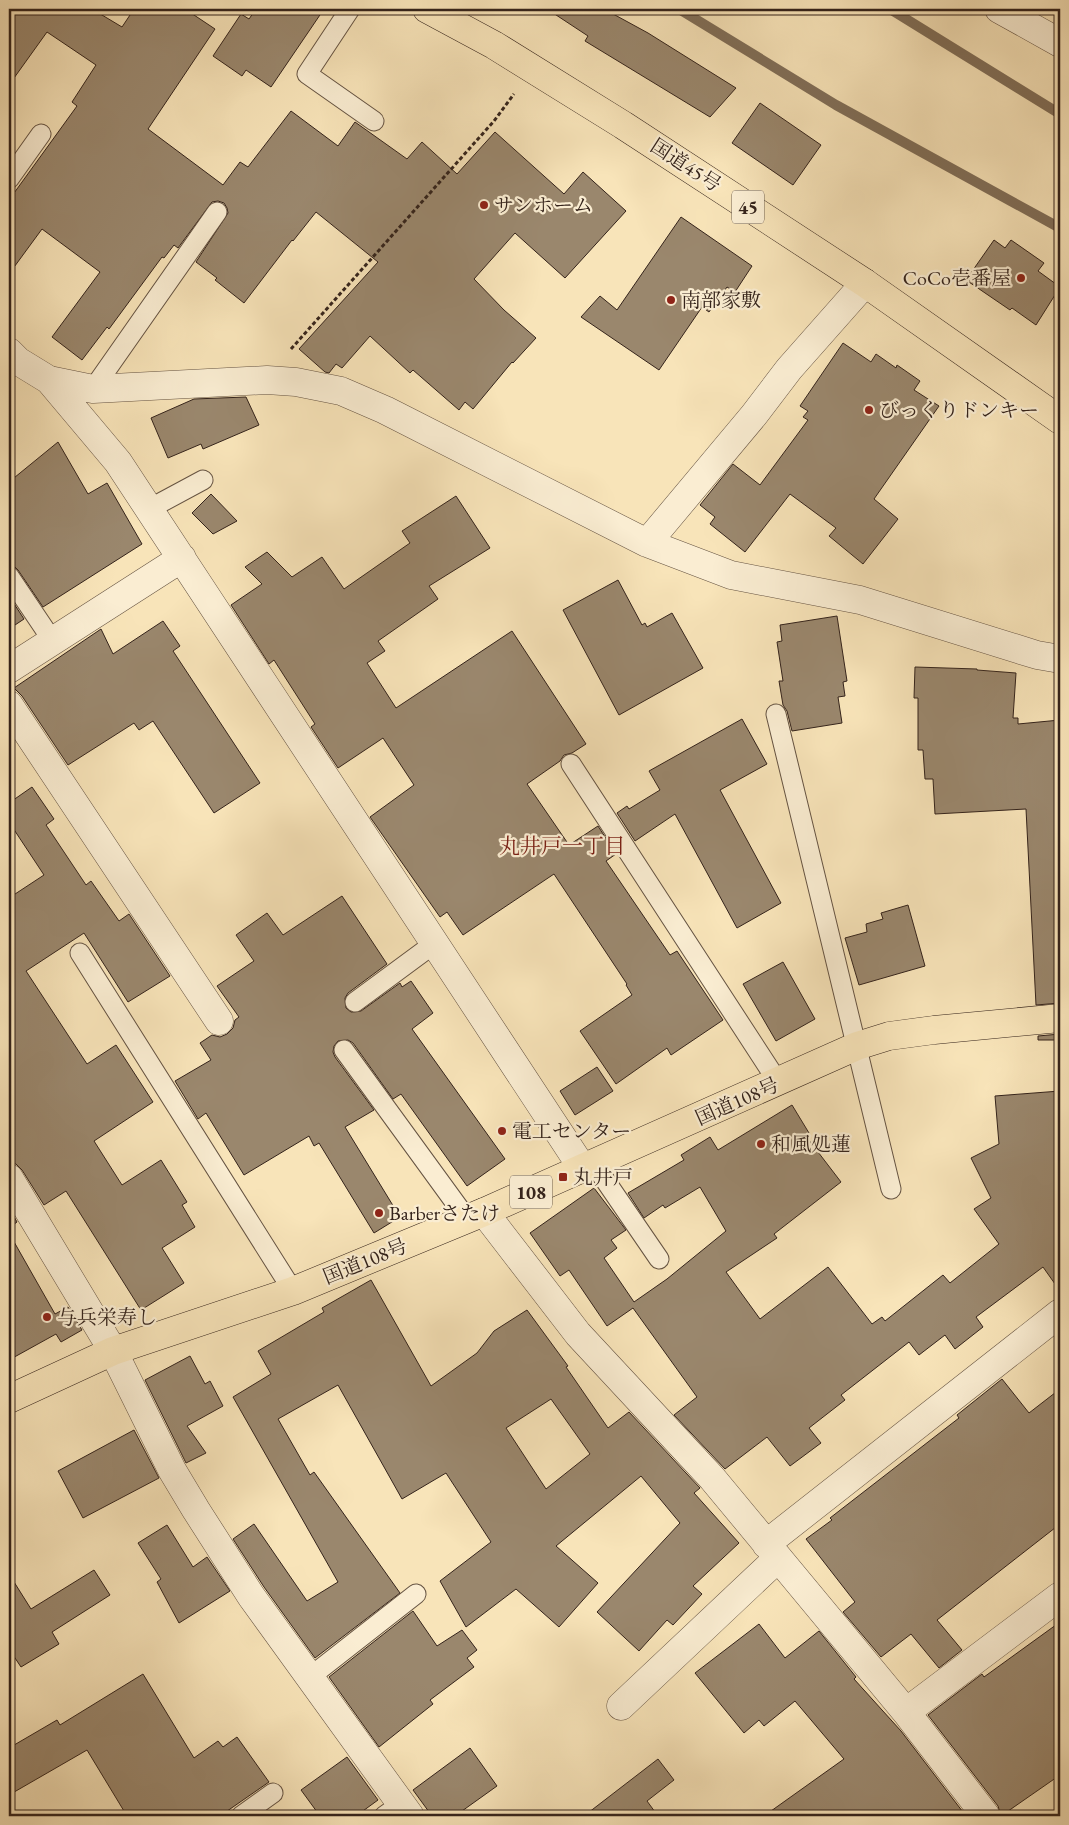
<svg xmlns="http://www.w3.org/2000/svg" width="1069" height="1825" viewBox="0 0 1069 1825" font-family="'EB Garamond','Noto Serif JP',serif">
  <style>
    .lines { fill: none; stroke-linecap: round; stroke-linejoin: round }
    .stream { stroke: #816f59; stroke-width: 10 }
    .building { fill: #9a876d; stroke: #34231b; fill-rule: evenodd }
    .lane-casing { stroke: #655342; stroke-width: 21 }
    .street-casing { stroke: #655342; stroke-width: 29 }
    .highway-casing { stroke: #34231b; stroke-width: 29 }
    .path { stroke: #34231b; stroke-width: 3; stroke-dasharray: 4 2.5; stroke-linecap: butt }
    .lane { stroke: #faedd2; stroke-width: 19 }
    .street { stroke: #faedd2; stroke-width: 28 }
    .highway { stroke: #f8e4b9; stroke-width: 28 }
    .poi-dot { fill: #8f2418; stroke: #faedd2; stroke-width: 2 }
    .labels { text-anchor: middle; stroke-width: 4.5; stroke-linejoin: round; paint-order: stroke }
    .shield { fill: #faedd2; stroke: #6f6052; stroke-width: 1 }
    .shield-label { font-size: 19px; font-weight: bold; fill: #34231b }
    .street-label { font-size: 20px; fill: #34231b; stroke: #faedd2 }
    .poi-label { font-size: 20px; fill: #34231b; stroke: #faedd2; text-anchor: start }
    .neighbourhood-label { font-size: 21px; fill: #7a1f14; stroke: #faedd2 }
  </style>
  <rect width="100%" height="100%" fill="#f8e4b9"/>
  <filter id="stains"><feTurbulence type="fractalNoise" baseFrequency=".004" numOctaves="4"/><feColorMatrix values="0 0 0 0 .2 0 0 0 0 .09 0 0 0 0 .02 0 0 0 .5 -.17"/></filter>
  <radialGradient id="worn" r=".72"><stop offset=".6" stop-color="#630" stop-opacity="0"/><stop offset="1" stop-color="#630" stop-opacity=".3"/></radialGradient>
  <g class="lines">
    <path class="stream" d="M679,9L836,105L1060,228
      M890,9L1060,114"/>
  </g>
  <path class="building" d="M9,9H92L122,27L134,9H185L215,29L148,129L223,185L240,162L248,167L291,111L338,146L355,122L407,159L422,142L457,174L495,132L564,194L583,172L626,211L565,278L515,233L474,279L504,310L536,338L513,363L512,362L473,409L465,402L459,410L413,370L410,373L370,336L342,368L336,364L329,373L325,372L299,349L378,262L316,212L293,241L292,240L244,303L215,280L217,278L196,262L228,213L227,208L224,203L218,201L212,202L178,248L174,245L164,258L162,257L109,329L107,327L82,360L52,337L100,272L42,229L9,274V200L77,106L72,102L96,65L47,32L9,85Z
    M256,9H324L271,87L246,70L242,76L213,56L241,14L249,19Z
    M547,9H604L648,33L736,88L710,117L585,41L588,36Z
    M760,103L821,145L793,185L732,143Z
    M681,217L752,266L735,292L727,287L709,312L702,307L659,370L581,317L600,296L617,310Z
    M994,240L1005,248L1011,240L1044,263L1038,271L1060,287L1036,325L1012,308L1010,310L966,280Z
    M843,343L871,362L876,354L896,368L897,365L920,381L914,390L939,406L874,499L898,519L863,564L829,536L836,528L790,494L745,552L710,524L715,517L700,505L733,464L760,485L808,420L803,417L808,411L800,406Z
    M246,397L259,425L203,449L201,444L168,458L151,418L194,399Z
    M58,442L88,494L107,483L142,544L43,607L18,570L14,566L9,565V482Z
    M211,494L237,521L213,534L192,513Z
    M456,496L490,548L429,586L438,599L378,641L385,651L367,663L396,708L512,631L586,744L572,753L564,755L560,761L527,784L569,845L598,826L616,854L606,861L670,955L677,951L723,1020L671,1055L667,1048L616,1084L580,1031L632,995L626,985L627,984L554,874L463,935L447,912L440,917L370,817L414,785L383,738L338,768L311,727L315,724L274,660L269,664L231,605L262,584L245,567L267,552L292,577L322,557L344,589L410,543L402,531Z
    M618,580L642,625L645,623L647,627L672,613L703,668L619,715L563,610Z
    M9,596L24,619L9,629Z
    M837,616L847,681L843,682L845,696L838,697L842,723L792,731L787,711L783,705L779,681H783L777,642L782,641L780,625Z
    M163,621L180,646L173,651L260,783L214,813L153,721L139,730L134,723L68,765L22,696L14,688L101,629L113,654Z
    M915,667L977,669V670L1016,673L1013,718H1018V724L1060,720V1003L1036,1005L1026,809L935,814L933,779H925L923,750H918V698H914Z
    M742,719L767,764L720,790L781,903L737,928L675,814L635,841L617,813L627,806L629,809L660,790L649,771Z
    M32,787L54,819L46,825L86,885L91,881L119,921L129,914L170,976L128,1002L84,933L26,971L87,1064L116,1045L153,1102L94,1141L122,1185L161,1160L187,1202L182,1205L195,1227L162,1248L184,1283L141,1310L66,1191L44,1205L22,1170L16,1164L9,1162V898L44,875L9,822V803Z
    M342,896L387,964L348,993L345,998L346,1008L351,1012L361,1011L400,983L402,987L411,981L433,1013L412,1029L505,1159L467,1186L401,1094L393,1099L353,1043L348,1040L338,1041L334,1046L333,1052L335,1057L374,1110L345,1127L400,1217L374,1233L319,1143L314,1146L309,1136L244,1175L206,1113L198,1119L175,1081L211,1060L200,1043L212,1035L220,1037L227,1034L233,1028L235,1020L239,1017L217,986L254,961L236,935L267,913L283,935Z
    M908,905L925,966L859,985L845,938L867,932L866,924L883,919L881,913Z
    M783,962L815,1019L776,1041L743,984Z
    M1060,1034V1040H1038V1036Z
    M597,1067L613,1091L575,1115L560,1091Z
    M1060,1091V1291L1043,1267L976,1317L983,1327L955,1349L945,1335L919,1355L909,1342L841,1395L845,1400L809,1428L821,1443L790,1466L767,1437L725,1469L674,1415L697,1397L633,1308L607,1326L569,1270L560,1276L530,1233L594,1188L626,1230L611,1240L617,1248L604,1258L634,1302L667,1279L726,1231L700,1187L665,1208L663,1205L644,1218L628,1193L684,1160L681,1155L710,1137L718,1150L792,1105L809,1133L805,1135L841,1182L774,1234L777,1238L726,1272L760,1319L828,1267L872,1324L882,1317L885,1321L943,1275L950,1283L999,1244L974,1209L991,1198L971,1158L999,1144L995,1096Z
    M9,1208L17,1222L9,1228Z
    M9,1233L55,1314L68,1307L82,1330L61,1342L56,1334L9,1360Z
    M371,1280L431,1386L477,1353L494,1331L527,1310L568,1366L566,1367L608,1428L629,1412L700,1488L694,1493L739,1543L693,1586L702,1594L673,1625L667,1620L639,1651L597,1612L680,1523L641,1476L556,1546L598,1583L559,1627L516,1589L466,1627L440,1581L491,1542L446,1473L402,1499L338,1385L278,1419L310,1475L314,1472L400,1593L315,1658L264,1587L233,1539L254,1524L307,1601L338,1582L233,1397L271,1374L258,1351L324,1312L322,1308ZM551,1399L590,1454L546,1489L506,1428Z
    M190,1356L205,1384L210,1381L223,1406L187,1426L206,1453L186,1463L145,1380Z
    M1002,1379L1029,1413L1060,1389V1524L937,1620L962,1650L939,1668L911,1634L881,1657L843,1612L855,1602L806,1539L832,1520L830,1518L959,1418L957,1415Z
    M134,1430L159,1478L83,1518L58,1471Z
    M167,1525L193,1567L207,1557L230,1591L179,1623L157,1582L161,1579L138,1543Z
    M94,1570L110,1595L52,1632L59,1644L21,1667L9,1649V1574L31,1609Z
    M413,1611L437,1646L462,1630L477,1650L467,1658L474,1667L430,1700L433,1704L379,1747L329,1677Z
    M1060,1622V1775L1001,1816L998,1806L928,1715L982,1674L984,1677Z
    M759,1624L785,1658L819,1631L856,1677L854,1679L901,1731L966,1816H764L844,1759L795,1701L764,1726L759,1720L744,1733L695,1673Z
    M143,1674L194,1758L218,1741L223,1747L237,1737L269,1782L220,1816H127L87,1750L9,1795V1748L57,1720L60,1725Z
    M470,1748L497,1786L455,1816H432L413,1790Z
    M347,1757L378,1800L356,1816H320L301,1790Z
    M658,1759L674,1780L647,1801L658,1816H584Z"/>
  <g class="lines">
    <g class="lane-casing">
      <path id="lane" d="M350,9L307,74L374,121
        M9,179L41,134
        M93,389L217,212
        M149,509L203,480
        M9,576L52,640
        M776,714L891,1189
        M571,764L778,1082
        M80,953L293,1291
        M355,1002L435,943
        M344,1050L467,1219
        M594,1164L659,1259
        M310,1677L416,1594
        M241,1816L273,1793
        M384,1816L401,1804"/>
    </g>
    <g class="street-casing">
      <path id="street" d="M999,9L1060,43
        M9,352L18,361L49,380L118,462L583,1169
        M49,380L93,389L267,380L296,382L341,391L385,410L647,543L731,575L860,600L1037,655L1060,659
        M647,543L754,415L789,369L865,283
        M9,669L182,558
        M9,705L219,1021
        M9,1178L113,1351L172,1470L196,1510L251,1596L410,1816
        M484,1212L578,1334L712,1478L906,1712L986,1816
        M766,1544L1060,1313
        M621,1706L778,1558
        M906,1712L1060,1596"/>
    </g>
    <g class="highway-casing">
      <path id="highway" d="M427,9L494,45L623,125L865,283L1060,420
        M9,1399L113,1351L293,1291L484,1212L857,1046L889,1036L934,1030L1060,1018"/>
    </g>
    <path class="path" d="M291,349L494,121L514,94"/>
    <use href="#lane" class="lane"/>
    <use href="#street" class="street"/>
    <use href="#highway" class="highway"/>
  </g>
  <g class="poi-dot">
    <circle cx="484" cy="205" r="5"/>
    <circle cx="1021" cy="278" r="5"/>
    <circle cx="671" cy="300" r="5"/>
    <circle cx="869" cy="410" r="5"/>
    <circle cx="502" cy="1131" r="5"/>
    <circle cx="761" cy="1144" r="5"/>
    <rect x="558" y="1172" width="10" height="10" rx="2.5"/>
    <circle cx="379" cy="1213" r="5"/>
    <circle cx="47" cy="1317" r="5"/>
  </g>
  <g class="labels">
    <g class="shield">
      <rect x="732" y="190.5" width="32" height="33" rx="4"/>
      <rect x="510" y="1175.5" width="42" height="33" rx="4"/>
    </g>
    <g class="shield-label">
      <text x="748" y="214">45</text>
      <text x="531" y="1199">108</text>
    </g>
    <g class="street-label">
      <text transform="translate(686 165) rotate(33)" y="7">国道45号</text>
      <text transform="translate(737 1101) rotate(-24)" y="7">国道108号</text>
      <text transform="translate(365 1261) rotate(-22)" y="7">国道108号</text>
    </g>
    <g class="poi-label">
      <text x="494" y="212">サンホーム</text>
      <text x="1011" y="285" text-anchor="end">CoCo壱番屋</text>
      <text x="681" y="307">南部家敷</text>
      <text x="879" y="417">びっくりドンキー</text>
      <text x="512" y="1138">電工センター</text>
      <text x="771" y="1151">和風処蓮</text>
      <text x="573" y="1184">丸井戸</text>
      <text x="389" y="1220">Barberさたけ</text>
      <text x="57" y="1324">与兵栄寿し</text>
    </g>
    <g class="neighbourhood-label">
      <text x="562" y="853">丸井戸一丁目</text>
    </g>
  </g>
  <rect width="1069" height="1825" fill="none" stroke="#f8e4b9" stroke-width="30"/>
  <rect x="10" y="10" width="1049" height="1805" fill="none" stroke="#34231b" stroke-width="2.5"/>
  <rect x="15" y="15" width="1039" height="1795" fill="none" stroke="#34231b"/>
  <rect width="100%" height="100%" filter="url(#stains)"/>
  <rect width="100%" height="100%" fill="url(#worn)"/>
</svg>
